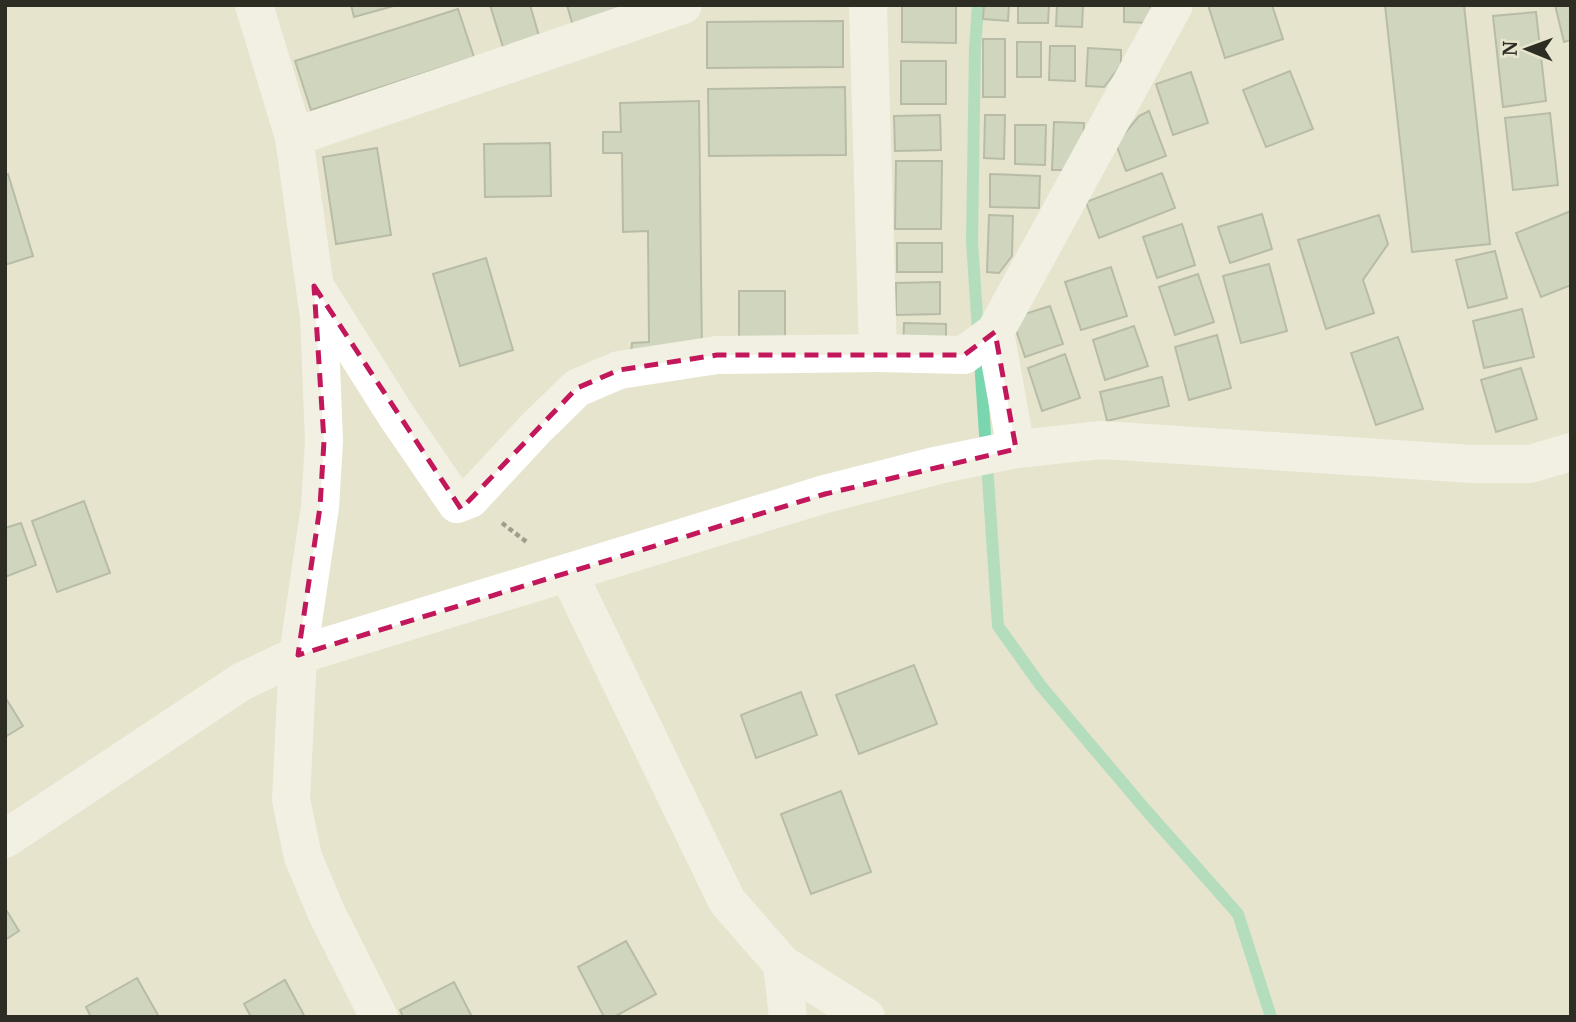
<svg xmlns="http://www.w3.org/2000/svg" width="1576" height="1022" viewBox="0 0 1576 1022" font-family="Merriweather,serif">
  <style>
    .lines { fill: none; stroke-linecap: round; stroke-linejoin: round }
    .stream { stroke: #79d6ae; stroke-width: 12 }
    .building { fill: #b6c3ae; stroke: #818d7a; stroke-width: 2 }
    .path { stroke: #9f9d8b; stroke-width: 4.5; stroke-dasharray: 5 3.5; stroke-linecap: butt }
    .minor { stroke: #fff; stroke-width: 38 }
    .marked { fill: none; stroke: #c2185b; stroke-width: 5; stroke-dasharray: 14 9; stroke-linejoin: round }
  </style>
  <rect width="100%" height="100%" fill="#e6e4cc"/>
  <g class="lines">
    <polyline class="stream" points="978,5 975,48 972,242 998,626 1041,686 1145,809 1238,914 1271,1017"/>
  </g>
  <g class="building">
    <polygon points="351,5 397,5 354,17"/>
    <polygon points="490,5 530,5 539,36 503,47"/>
    <polygon points="567,5 620,5 622,11 573,26"/>
    <polygon points="902,5 956,5 956,43 902,42"/>
    <polygon points="984,5 1009,5 1008,21 983,19"/>
    <polygon points="1018,5 1049,5 1048,23 1018,23"/>
    <polygon points="1057,5 1083,5 1082,27 1056,26"/>
    <polygon points="1124,5 1151,5 1151,23 1124,22"/>
    <polygon points="1208,5 1272,5 1283,39 1225,58"/>
    <polygon points="1385,5 1464,5 1490,244 1412,252"/>
    <polygon points="1555,5 1571,5 1571,40 1564,42"/>
    <polygon points="458,9 474,57 311,110 295,61"/>
    <polygon points="1536,12 1546,101 1503,107 1493,16"/>
    <polygon points="843,21 843,67 707,68 707,22"/>
    <rect x="983" y="39" width="22" height="58"/>
    <rect x="1017" y="42" width="24" height="35"/>
    <polygon points="1050,46 1075,46 1075,81 1049,80"/>
    <polygon points="1088,48 1121,50 1121,65 1104,87 1086,86"/>
    <rect x="901" y="61" width="45" height="43"/>
    <polygon points="1290,71 1313,129 1266,147 1243,90"/>
    <polygon points="1191,72 1208,123 1173,135 1156,84"/>
    <polygon points="845,87 846,155 709,156 708,89"/>
    <polygon points="699,101 702,354 631,355 632,343 649,342 648,231 623,232 622,153 603,153 603,132 621,132 620,103"/>
    <polygon points="1149,111 1166,156 1126,171 1116,144 1139,116"/>
    <polygon points="1550,113 1558,185 1513,190 1505,118"/>
    <polygon points="940,115 941,150 895,151 894,116"/>
    <polygon points="985,115 1005,115 1004,159 984,158"/>
    <polygon points="1054,122 1084,123 1083,147 1070,170 1052,170"/>
    <polygon points="1015,125 1046,125 1045,165 1015,164"/>
    <polygon points="550,143 551,196 485,197 484,144"/>
    <polygon points="377,148 391,235 336,244 323,157"/>
    <polygon points="896,161 942,161 941,229 895,229"/>
    <polygon points="1162,173 1175,208 1099,238 1086,202"/>
    <polygon points="8,174 33,256 5,265 5,175"/>
    <polygon points="990,174 1040,176 1039,208 990,207"/>
    <polygon points="1571,211 1571,285 1541,297 1516,233"/>
    <polygon points="1262,214 1272,249 1230,263 1218,227"/>
    <polygon points="989,215 1013,216 1012,256 999,273 987,272"/>
    <polygon points="1379,215 1388,244 1363,280 1374,313 1326,329 1298,240"/>
    <polygon points="1182,224 1195,265 1157,278 1143,237"/>
    <rect x="897" y="243" width="45" height="29"/>
    <polygon points="1495,251 1507,298 1468,308 1456,260"/>
    <polygon points="486,258 513,350 460,366 433,274"/>
    <polygon points="1269,264 1287,331 1241,343 1223,276"/>
    <polygon points="1111,267 1127,316 1081,330 1065,282"/>
    <polygon points="1198,274 1214,322 1175,335 1159,287"/>
    <polygon points="940,282 940,314 896,315 896,283"/>
    <rect x="739" y="291" width="46" height="62"/>
    <polygon points="1050,306 1063,344 1025,357 1012,318"/>
    <polygon points="1522,309 1534,357 1484,368 1473,321"/>
    <polygon points="904,323 946,324 946,351 903,350"/>
    <polygon points="1134,326 1148,366 1105,380 1093,340"/>
    <polygon points="1217,335 1231,388 1189,400 1175,347"/>
    <polygon points="1398,337 1423,409 1376,425 1351,353"/>
    <polygon points="1065,354 1080,398 1042,411 1028,368"/>
    <polygon points="1521,368 1537,419 1496,432 1481,380"/>
    <polygon points="1162,377 1169,406 1107,421 1100,392"/>
    <polygon points="84,501 110,573 57,592 32,521"/>
    <polygon points="21,523 36,565 5,577 5,528"/>
    <polygon points="914,665 937,724 859,754 836,695"/>
    <polygon points="801,692 817,735 756,758 741,715"/>
    <polygon points="5,697 23,726 5,737"/>
    <polygon points="841,791 871,872 811,894 781,814"/>
    <polygon points="5,908 19,931 5,940"/>
    <polygon points="626,941 656,994 614,1017 604,1017 578,967"/>
    <polygon points="137,978 159,1017 91,1017 86,1007"/>
    <polygon points="285,980 305,1017 251,1017 244,1004"/>
    <polygon points="454,982 472,1017 403,1017 400,1010"/>
  </g>
  <g class="lines">
    <polyline class="path" points="502,523 528,543"/>
    <g class="minor">
      <polyline points="254,5 294,137 319,317 324,441 320,507 298,655 825,494 939,465 1016,449 1102,440 1472,464 1530,464 1571,452"/>
      <polyline points="868,5 878,353 964,355 995,332"/>
      <polyline points="294,137 683,5"/>
      <polyline points="319,293 396,415 457,504 470,499 535,429 577,388 619,370 717,355 878,353"/>
      <polyline points="1016,449 995,332 1174,5"/>
      <polyline points="568,573 727,901 782,964 866,1017"/>
      <polyline points="5,839 241,682 298,655 291,800 303,857 327,914 379,1017"/>
      <polyline points="782,964 788,1017"/>
    </g>
  </g>
  <path d="M0 0H1576V1022H0ZM314,286L461,509L577,388L619,370L717,355H964L995,332L1016,449L825,494L298,655L320,507L324,441Z" fill="#e6e4cc" fill-opacity=".55" fill-rule="evenodd"/>
  <path class="marked" d="M314,286L461,509L577,388L619,370L717,355H964L995,332L1016,449L825,494L298,655L320,507L324,441Z"/>
  <rect width="1576" height="1022" fill="none" stroke="#2e2d24" stroke-width="14"/>
  <g transform="translate(1527 49) rotate(271)" stroke="#e6e4cc" stroke-width="5" paint-order="stroke">
  <path d="M0-5L12 26L0 18L-12 26Z" fill="#2e2d24"/>
  <text y="-10" font-size="19" font-weight="bold" text-anchor="middle" fill="#2e2d24">N</text>
  </g>
</svg>
